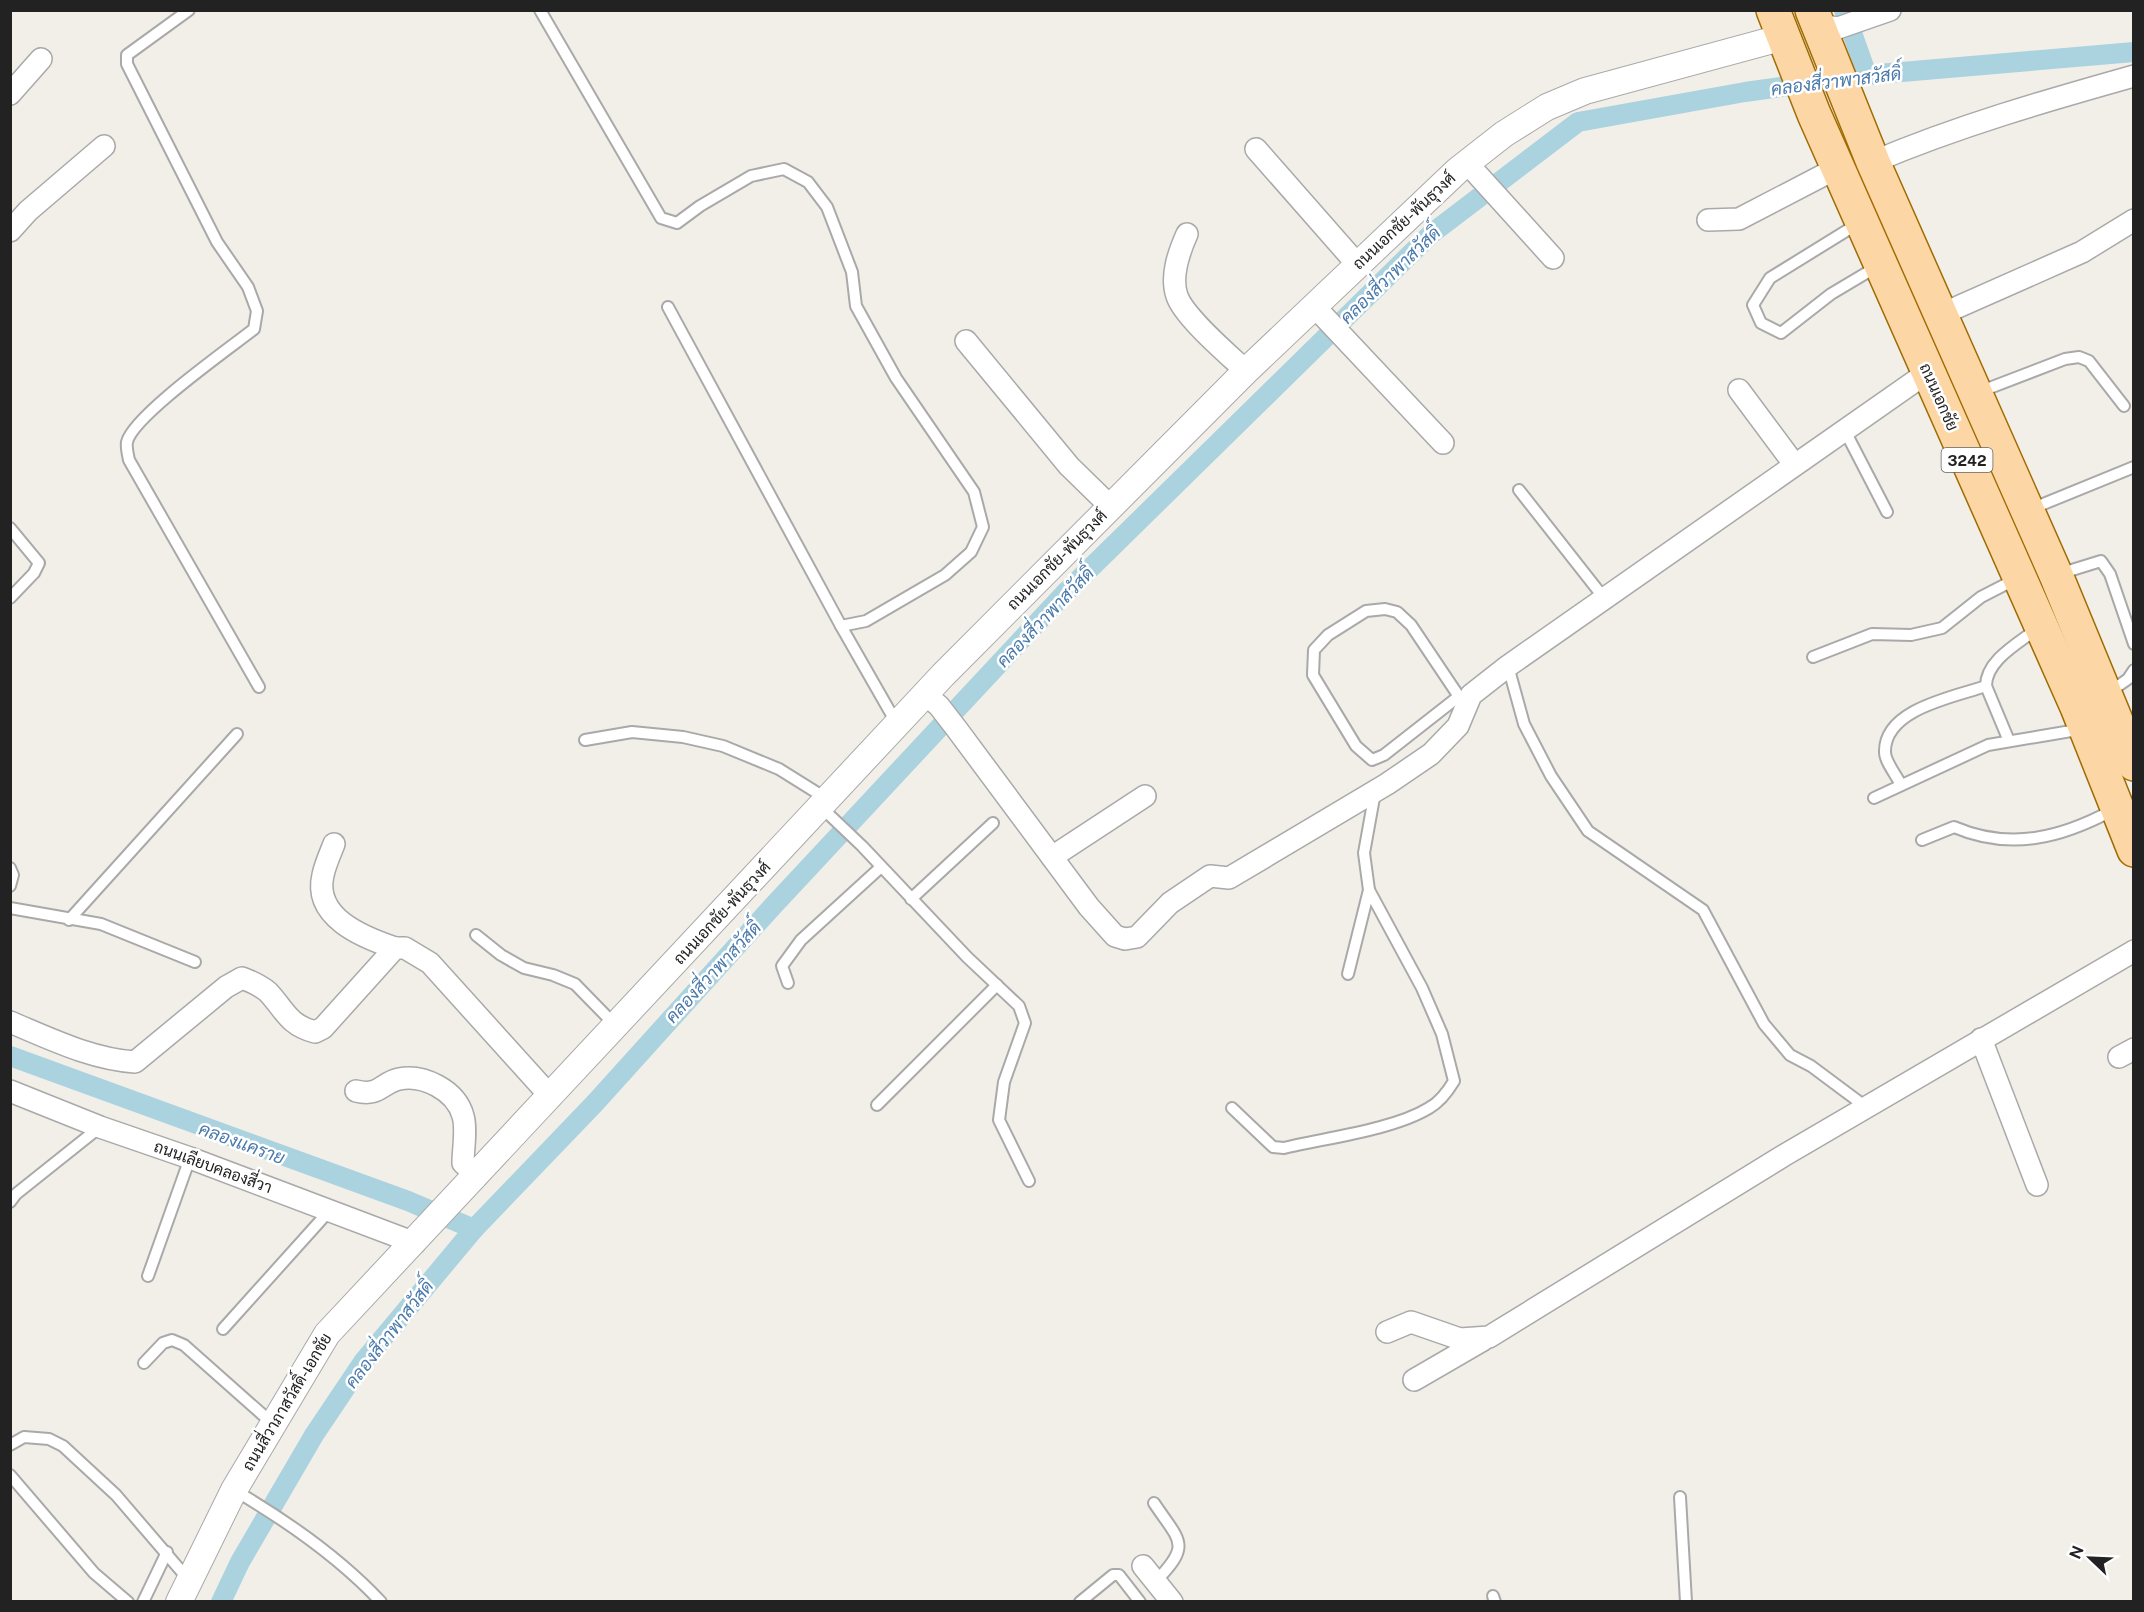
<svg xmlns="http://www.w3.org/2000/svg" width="2144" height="1612" viewBox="0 0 2144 1612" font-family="'Public Sans',Sarabun,sans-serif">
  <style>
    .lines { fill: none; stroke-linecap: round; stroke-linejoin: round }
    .canal { stroke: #aad3df; stroke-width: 20 }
    .service-casing { stroke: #a9a9a9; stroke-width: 14 }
    .minor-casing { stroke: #a9a9a9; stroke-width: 24 }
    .tertiary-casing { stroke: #a9a9a9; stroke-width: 28 }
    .primary-casing { stroke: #a06b00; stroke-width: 36 }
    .service { stroke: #fff; stroke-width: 10 }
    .minor { stroke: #fff; stroke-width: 21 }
    .tertiary { stroke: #fff; stroke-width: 26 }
    .primary { stroke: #fcd6a4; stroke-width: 33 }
    .labels { text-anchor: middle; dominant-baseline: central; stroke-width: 5; stroke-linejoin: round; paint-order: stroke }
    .shield { fill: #fff; stroke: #646464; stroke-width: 1.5 }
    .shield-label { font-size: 15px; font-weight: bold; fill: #222 }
    .street-label { font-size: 16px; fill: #222; stroke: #fff }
    .water-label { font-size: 18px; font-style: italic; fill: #4a7aab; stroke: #fff }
  </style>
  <rect width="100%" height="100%" fill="#f2efe9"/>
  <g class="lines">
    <g class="canal">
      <polyline points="1844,10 1867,75"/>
      <polyline points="10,1056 408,1201 474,1229"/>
      <polyline points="221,1602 240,1562 314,1435 363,1362 474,1229 595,1103 772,907 1064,594 1431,234 1578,122 1745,92 1867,75 2134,52"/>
    </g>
    <g class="service-casing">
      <g id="service">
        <path d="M189,10L127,55V64L217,242L248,287L257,311L254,329C230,348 133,416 127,442C126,447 128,455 129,460L259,687"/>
        <polyline points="540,10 661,218 677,223 700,206 751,176 784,169 808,182 827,207 852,272 856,306 896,378 974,492 983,527 971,552 945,575 866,621 841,626 897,724"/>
        <polyline points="1859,223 1770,278 1753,305 1761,323 1781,333 1831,294 1878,266"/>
        <polyline points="668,307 841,626"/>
        <polyline points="1979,392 2065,359 2079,357 2089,361 2124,406"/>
        <polyline points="1844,429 1887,512"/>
        <polyline points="1519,490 1604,598"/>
        <polyline points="2031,509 2134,467"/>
        <polyline points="10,528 39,563 34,573 10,598"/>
        <polyline points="2059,574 2101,561 2110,574 2134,644"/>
        <polyline points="1813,657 1872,634 1911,635 1942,628 1981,597 2016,579"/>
        <polyline points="1508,666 1524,724 1551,776 1588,831 1703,910 1764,1024 1790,1055 1811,1066 1866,1107"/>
        <path d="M1986,686C1986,660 2019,643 2038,628"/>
        <polyline points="2108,693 2128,679 2134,670"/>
        <polyline points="1458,697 1384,755 1372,760 1356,746 1313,675 1314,650 1328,635 1366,611 1385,609 1397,612 1411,625 1466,707"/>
        <polyline points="585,740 632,732 683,737 723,746 779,769 827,799"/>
        <path d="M1901,785C1897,776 1885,762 1885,752C1884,709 1954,697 1986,686L2009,741"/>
        <polyline points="1874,798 1988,745 2083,729"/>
        <polyline points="821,807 862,846 967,957 1019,1006 1025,1023 1004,1082 999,1120 1029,1181"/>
        <path d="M1922,840L1954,827C2010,851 2061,838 2113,810"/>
        <polyline points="10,868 13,875 10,886"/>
        <polyline points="911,899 993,823"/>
        <polyline points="10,908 101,924 195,962"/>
        <polyline points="69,920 237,734"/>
        <polyline points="476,935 501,955 524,968 553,975 575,984 616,1026"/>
        <polyline points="1348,974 1369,890 1364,853 1375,792"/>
        <polyline points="788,983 782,966 801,940 881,867"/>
        <polyline points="877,1105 997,985"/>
        <path d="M1232,1108L1273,1147L1284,1148C1325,1138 1393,1130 1429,1108C1440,1102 1448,1091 1454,1081L1442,1034L1422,988L1369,890"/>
        <polyline points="10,1202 16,1194 100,1127"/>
        <polyline points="148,1276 190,1158"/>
        <polyline points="223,1329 330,1210"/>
        <polyline points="144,1363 163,1343 172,1340 184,1345 272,1423"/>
        <polyline points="10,1445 24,1437 49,1439 63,1446 116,1495 188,1579"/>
        <polyline points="10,1475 94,1573 128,1602"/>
        <path d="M234,1490C287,1521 339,1557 381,1602"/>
        <polyline points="1680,1497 1686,1602"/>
        <path d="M1154,1503C1180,1542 1192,1544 1156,1581"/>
        <polyline points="1493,1596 1495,1602"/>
        <polyline points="143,1602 167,1552"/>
        <polyline points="1080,1602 1113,1575 1119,1575 1140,1602"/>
      </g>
    </g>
    <g class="minor-casing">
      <g id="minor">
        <polyline points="1818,25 1838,28 1890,10"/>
        <polyline points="10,94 41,59"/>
        <polyline points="1256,149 1357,264"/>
        <path d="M1873,162C1958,126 2045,101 2134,76"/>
        <polyline points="1467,163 1553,258"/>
        <polyline points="1708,220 1739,219 1839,167"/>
        <polyline points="10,231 28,211 104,146"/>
        <path d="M1187,234C1179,252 1170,276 1177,296C1184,317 1229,355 1246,371"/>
        <polyline points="1314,306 1443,443"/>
        <polyline points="1942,314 2082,252 2134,220"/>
        <polyline points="966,341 1069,466 1110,506"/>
        <polyline points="1739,390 1794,464"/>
        <polyline points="925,694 939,706 956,728 1089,907 1115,936 1125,939 1137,937 1170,903 1210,876 1229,878 1387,784 1431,754 1458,726 1471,695 1508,666 1928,372"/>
        <path d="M334,844C330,854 325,865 323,875C313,917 362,937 395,948"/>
        <polyline points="1052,857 1145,796"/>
        <path d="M10,1022C51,1039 91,1059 135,1062L226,987L242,978C250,981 261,986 268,992C285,1010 288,1025 315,1032L323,1028L395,948H405L430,963L551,1097"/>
        <polyline points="1981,1039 2037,1185"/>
        <polyline points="2119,1057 2134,1049"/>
        <polyline points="10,1091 100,1127 190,1158 415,1243"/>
        <path d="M356,1091C379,1097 381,1083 399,1079C423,1074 456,1090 463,1116C467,1129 463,1149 463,1163L477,1176"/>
        <polyline points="1387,1332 1411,1322 1460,1339 1489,1337 1783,1156 2134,951"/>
        <polyline points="1414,1380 1483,1340"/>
        <polyline points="1143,1566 1172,1602"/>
      </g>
    </g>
    <g class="tertiary-casing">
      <polyline id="tertiary" points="179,1602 234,1490 327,1334 943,675 1246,371 1458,170 1504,134 1547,107 1585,91 1784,37"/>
    </g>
    <g class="primary-casing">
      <g id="primary">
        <polyline points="1773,10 1814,114 2077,707 2134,850"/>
        <polyline points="1812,10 1873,162 2056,575 2134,764"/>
      </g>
    </g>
    <use href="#service" class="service"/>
    <use href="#minor" class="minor"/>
    <use href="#tertiary" class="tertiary"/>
    <use href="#primary" class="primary"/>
  </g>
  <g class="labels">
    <rect class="shield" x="1941.5" y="448" width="51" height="24" rx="4.5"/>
    <g class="shield-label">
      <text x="1967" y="460">3242</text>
    </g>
    <g class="street-label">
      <text transform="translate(1404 221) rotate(-43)">ถนนเอกชัย-พันธุวงศ์</text>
      <text transform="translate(1939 397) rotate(66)">ถนนเอกชัย</text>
      <text transform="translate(1057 560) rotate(-45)">ถนนเอกชัย-พันธุวงศ์</text>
      <text transform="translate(722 913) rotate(-47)">ถนนเอกชัย-พันธุวงศ์</text>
      <text transform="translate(213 1167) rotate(20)">ถนนเลียบคลองสี่วา</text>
      <text transform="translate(287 1402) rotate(-59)">ถนนสี่วาภาสวัสดิ์-เอกชัย</text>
    </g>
    <g class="water-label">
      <text transform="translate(1836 81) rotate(-7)">คลองสี่วาพาสวัสดิ์</text>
      <text transform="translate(1390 275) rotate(-44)">คลองสี่วาพาสวัสดิ์</text>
      <text transform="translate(1045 617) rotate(-46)">คลองสี่วาพาสวัสดิ์</text>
      <text transform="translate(713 972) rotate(-47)">คลองสี่วาพาสวัสดิ์</text>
      <text transform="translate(242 1143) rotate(20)">คลองเเคราย</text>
      <text transform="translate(389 1334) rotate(-52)">คลองสี่วาพาสวัสดิ์</text>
    </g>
  </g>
  <rect width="2144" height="1612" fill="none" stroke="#222222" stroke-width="24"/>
  <g transform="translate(2090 1558) rotate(293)" stroke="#ffffff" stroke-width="4.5" paint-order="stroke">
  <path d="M0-4.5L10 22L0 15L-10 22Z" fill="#222222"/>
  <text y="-9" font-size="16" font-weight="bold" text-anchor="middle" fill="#222222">N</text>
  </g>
</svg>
